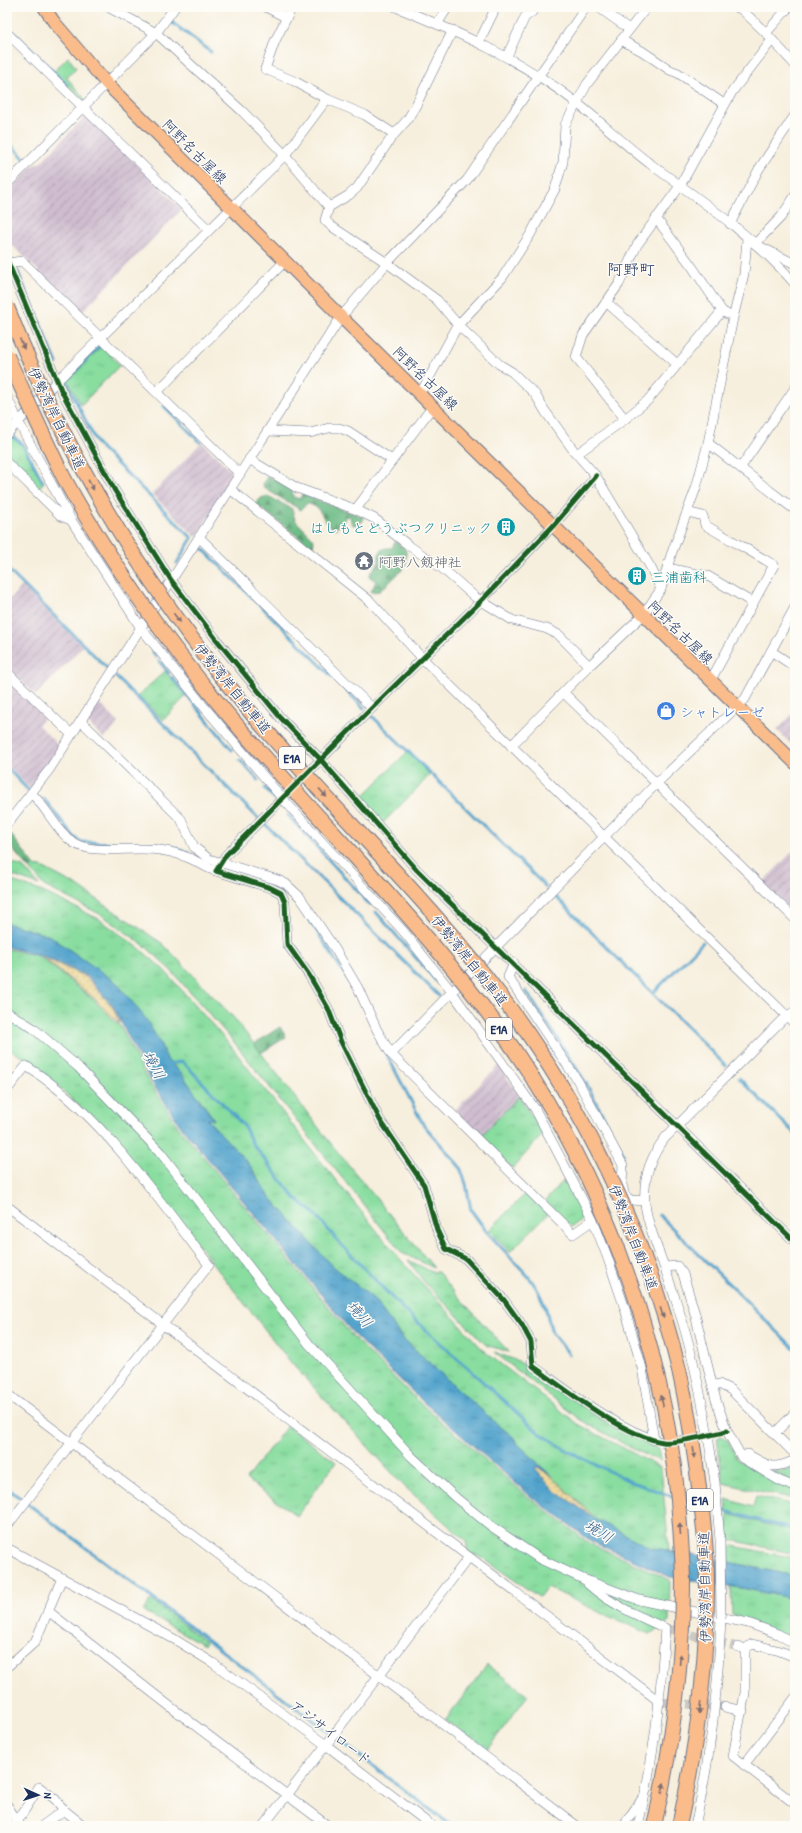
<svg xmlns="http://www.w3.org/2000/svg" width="802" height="1833" viewBox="0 0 802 1833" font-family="'Patrick Hand','Klee One',sans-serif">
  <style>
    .industrial { fill: url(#industrial-furrows) }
    .grass { fill: url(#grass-tufts); stroke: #52867e }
    .forest { fill: url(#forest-firs); stroke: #447672 }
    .sand { fill: url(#sand-dots); stroke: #84847e }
    .park { fill: url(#park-dots); stroke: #52867e }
    .water { fill: url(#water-ripples); stroke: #366995 }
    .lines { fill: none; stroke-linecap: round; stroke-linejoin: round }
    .stream { stroke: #51a3cc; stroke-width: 3 }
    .minor-tunnel { stroke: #cbc9c4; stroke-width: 9; stroke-dasharray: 9 4.5; stroke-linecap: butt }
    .minor-casing { stroke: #68728a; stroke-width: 10 }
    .major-casing { stroke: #68728a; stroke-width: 14 }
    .minor { stroke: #fff; stroke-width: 9 }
    .major { stroke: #fabc8b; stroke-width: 12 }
    .minor-bridge-casing { stroke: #68728a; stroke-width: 10; stroke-linecap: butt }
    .highway-bridge-casing { stroke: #68728a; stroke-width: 16; stroke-linecap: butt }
    .minor-bridge { stroke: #fff; stroke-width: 9 }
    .highway-bridge { stroke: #fabc8b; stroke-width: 14 }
    .cycleway-casing { stroke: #fdfcf7; stroke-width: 8 }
    .cycleway { stroke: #1b5e20; stroke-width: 5 }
    .oneway { fill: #7f6e72 }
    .labels { text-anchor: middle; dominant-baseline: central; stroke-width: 3; stroke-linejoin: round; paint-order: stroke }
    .shield { fill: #fdfcf7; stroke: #5f6c8c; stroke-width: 1 }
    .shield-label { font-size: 13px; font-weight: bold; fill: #1b2f5e }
    .street-label { font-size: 14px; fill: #1b2f5e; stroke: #fdfcf7 }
    .culture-label { font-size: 14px; fill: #0d838f; stroke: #fdfcf7; text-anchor: end }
    .worship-label { font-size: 14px; fill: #5b616d; stroke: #fdfcf7; text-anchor: start }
    .shop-label { font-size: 14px; fill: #366cbe; stroke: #fdfcf7; text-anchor: start }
    .water-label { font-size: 15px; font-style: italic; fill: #315d8a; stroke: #fdfcf7 }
    .quarter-label { font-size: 16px; fill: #1b2f5e; stroke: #fdfcf7 }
  </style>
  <defs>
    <pattern id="industrial-furrows" width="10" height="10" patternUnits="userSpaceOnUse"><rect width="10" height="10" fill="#cfbdcf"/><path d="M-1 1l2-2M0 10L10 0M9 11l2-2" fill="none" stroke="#a79aab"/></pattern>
    <pattern id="grass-tufts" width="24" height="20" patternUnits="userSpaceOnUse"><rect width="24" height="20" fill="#88dd9f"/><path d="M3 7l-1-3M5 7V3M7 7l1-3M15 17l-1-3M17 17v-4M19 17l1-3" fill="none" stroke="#75be8b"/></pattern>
    <pattern id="forest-firs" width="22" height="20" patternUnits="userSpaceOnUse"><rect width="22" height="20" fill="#6ebc86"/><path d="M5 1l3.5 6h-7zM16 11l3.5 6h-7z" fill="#5a9971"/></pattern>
    <pattern id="sand-dots" width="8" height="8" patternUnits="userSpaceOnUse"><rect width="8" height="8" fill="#eeda9e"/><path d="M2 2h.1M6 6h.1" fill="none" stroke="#ccbb8a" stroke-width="1.8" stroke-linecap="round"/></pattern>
    <pattern id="park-dots" width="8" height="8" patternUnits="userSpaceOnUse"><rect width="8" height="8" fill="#88dd9f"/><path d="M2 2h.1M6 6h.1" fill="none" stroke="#75be8b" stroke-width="1.8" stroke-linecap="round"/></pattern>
    <pattern id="water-ripples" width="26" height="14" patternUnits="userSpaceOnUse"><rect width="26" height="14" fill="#51a3cc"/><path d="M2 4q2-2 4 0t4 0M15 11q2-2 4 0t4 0" fill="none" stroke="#4285a9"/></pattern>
  </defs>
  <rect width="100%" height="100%" fill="#fdfcf7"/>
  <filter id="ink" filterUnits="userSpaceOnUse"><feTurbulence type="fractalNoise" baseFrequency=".025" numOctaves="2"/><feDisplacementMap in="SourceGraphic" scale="8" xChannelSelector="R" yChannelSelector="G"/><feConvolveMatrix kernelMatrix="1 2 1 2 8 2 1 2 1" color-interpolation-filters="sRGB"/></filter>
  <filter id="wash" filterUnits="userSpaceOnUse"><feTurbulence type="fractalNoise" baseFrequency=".012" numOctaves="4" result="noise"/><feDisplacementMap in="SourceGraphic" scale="16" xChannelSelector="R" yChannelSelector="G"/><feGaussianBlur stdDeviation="0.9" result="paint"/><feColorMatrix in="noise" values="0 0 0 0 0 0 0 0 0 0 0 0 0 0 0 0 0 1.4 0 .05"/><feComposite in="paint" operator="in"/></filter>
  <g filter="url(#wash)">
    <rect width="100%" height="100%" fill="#f7efdd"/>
    <g class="industrial">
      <polygon points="86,115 182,209 81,313 8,241 7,193 33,166 41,162"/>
      <polygon points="202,442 233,473 233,478 196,537 152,494"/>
      <polygon points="22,586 83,646 36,695 7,667 7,602"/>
      <polygon points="7,679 45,717 38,725 60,747 31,790 7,765"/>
      <polygon points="97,701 119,723 104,739 87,722 87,717"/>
      <polygon points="795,711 795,748 777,730"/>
      <polygon points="795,849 795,898 787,906 763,882"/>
      <polygon points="499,1065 519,1096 480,1137 454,1111"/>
    </g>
    <g class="grass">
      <polygon points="68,57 76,68 67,78 85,99 83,100 54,71"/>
      <polygon points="102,346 120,365 81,405 68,381"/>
      <polygon points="10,436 22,445 43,483 38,489 7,459 7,439"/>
      <polygon points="165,671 186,696 163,720 138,696"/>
      <polygon points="407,752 430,775 383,823 361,798"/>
      <polygon points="7,862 23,867 39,885 7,874"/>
      <polygon points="28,866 42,867 76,885 163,944 234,1018 332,1145 434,1268 402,1253 233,1041 167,966 145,946 102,915 44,886"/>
      <polygon points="7,879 43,892 99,919 139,948 164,970 230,1045 334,1178 400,1259 484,1351 578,1424 661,1468 669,1550 651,1548 597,1520 517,1443 516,1439 497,1424 438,1371 401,1336 374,1299 329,1263 270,1197 249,1164 206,1118 214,1119 181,1073 168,1061 160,1043 50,936 7,923"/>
      <polygon points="7,949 39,956 94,1000 121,1027 146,1077 177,1125 355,1339 419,1402 527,1496 589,1543 670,1580 669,1622 650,1634 599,1612 547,1587 539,1597 478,1555 468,1553 466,1541 403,1485 293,1365 180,1222 93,1120 35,1064 7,1048"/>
      <polygon points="519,1096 543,1134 512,1169 480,1137"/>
      <polygon points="565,1179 582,1213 581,1220 573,1226 570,1226 545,1201"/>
      <polygon points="526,1193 548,1214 510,1252 489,1230"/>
      <polygon points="408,1260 432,1272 438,1272 455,1293 509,1352 486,1345 425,1283"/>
      <polygon points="494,1352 518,1361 615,1428 658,1448 660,1461 635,1450 579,1419"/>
      <polygon points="287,1426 336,1462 297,1516 246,1479"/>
      <polygon points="721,1436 728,1440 738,1460 795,1490 795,1499 723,1483 717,1437"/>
      <polygon points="795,1468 795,1483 766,1469 779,1472"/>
      <polygon points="756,1496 795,1505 795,1529 727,1511 726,1499 753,1507"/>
      <polygon points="728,1514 795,1532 795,1554 727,1539"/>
      <polygon points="728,1545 795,1558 795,1576 729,1562"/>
      <polygon points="731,1586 795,1599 795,1640 732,1615"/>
      <polygon points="487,1665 528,1695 487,1750 445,1720"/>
    </g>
    <g class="forest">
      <path d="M267,477H270L292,490L293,497L300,499L302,494L363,517V521L360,524L353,525L351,522L350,516H348L336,529C324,526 324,514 316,507C313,505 310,505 307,503L301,510L264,488L263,483Z"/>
      <polygon points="267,496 270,497 292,509 295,520 313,538 314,542 313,546 310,546 256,504 261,498"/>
      <path d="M395,542H397L406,550V564L402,570L380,591L371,592L376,581L370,577V574L379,562V554C383,548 385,548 392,548Z"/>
      <path d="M7,832H9L35,866H27C19,857 7,846 7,832Z"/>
      <polygon points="280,1027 286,1037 261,1053 254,1044"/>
    </g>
    <g class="sand">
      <polygon points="42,957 86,977 112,1006 120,1024 95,999"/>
      <polygon points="538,1467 551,1476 597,1520 554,1490 535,1468"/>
    </g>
    <polygon class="park" points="151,1600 206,1642 204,1645 143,1611"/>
    <polygon class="water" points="7,923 50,936 117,983 146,1019 160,1043 168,1061 181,1073 214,1120 207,1119 249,1164 270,1197 329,1263 374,1299 401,1337 438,1371 497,1424 516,1439 517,1443 551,1476 538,1467 535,1468 554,1490 597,1520 651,1548 669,1550 795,1576 795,1599 748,1589 670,1577 591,1541 529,1495 422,1401 357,1338 179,1124 148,1076 113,1006 87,976 43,956 7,947"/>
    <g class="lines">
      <g class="stream">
        <polyline points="170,21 211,52"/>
        <polyline points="7,26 67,85"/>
        <polyline points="9,143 26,160"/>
        <polyline points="18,272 57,363"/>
        <polyline points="103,346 101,344 66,381 97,444 192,538 177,563"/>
        <polyline points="164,406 200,442"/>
        <polyline points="7,418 10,423"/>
        <polyline points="11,436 23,444 43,482"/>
        <polyline points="200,546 364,708"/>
        <polyline points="7,569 108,669"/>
        <polyline points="152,651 156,657"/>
        <polyline points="159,661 169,673"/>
        <polyline points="115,676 258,818"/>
        <polyline points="172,677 232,750"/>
        <polyline points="372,716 546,887"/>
        <polyline points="240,760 258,780"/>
        <polyline points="7,768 28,790"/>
        <polyline points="265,788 274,799"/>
        <polyline points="44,799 75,838 82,842 113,843"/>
        <polyline points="288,815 370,905"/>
        <polyline points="264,823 439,996"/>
        <polyline points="119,843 160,845"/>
        <polyline points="167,845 188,853"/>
        <polyline points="270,882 287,891 301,907 351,984"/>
        <polyline points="555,896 726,1066"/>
        <polyline points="376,912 436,981"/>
        <polyline points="526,991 586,1083 623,1154"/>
        <polyline points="653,993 703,942"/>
        <polyline points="387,1055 423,1124 460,1167 466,1184 471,1210 487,1232 529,1277 537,1289 545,1306 552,1333 569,1354"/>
        <polyline points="167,1065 182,1061 244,1126 252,1143 296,1199 313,1212 337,1240 405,1311 538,1432 570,1452 629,1481 674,1497"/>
        <polyline points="739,1078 795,1134"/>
        <polyline points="659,1215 795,1349"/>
        <polyline points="7,1488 330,1733"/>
        <polyline points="683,1500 697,1503"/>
        <polyline points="706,1506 795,1530"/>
        <polyline points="336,1738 452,1826"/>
      </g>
    </g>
  </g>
  <g filter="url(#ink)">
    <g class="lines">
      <g class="minor-tunnel">
        <polyline points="666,1442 720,1433"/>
        <polyline points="665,1628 738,1647"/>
        <polyline points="660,1702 725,1707"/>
      </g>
      <g class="minor-casing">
        <g id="minor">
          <polyline points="108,7 156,33 242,111 285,155 329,207"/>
          <polyline points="266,7 287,18"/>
          <path d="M396,7C460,33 522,60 577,103C601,122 624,144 649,163C700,200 754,236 795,284"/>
          <polyline points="598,7 629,29"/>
          <polyline points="736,7 741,9 766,33 795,65"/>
          <polyline points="437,24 448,7"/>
          <polyline points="453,30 415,107 407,120 392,137 357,188 349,195 329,207 325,220 331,226 387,263 437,300 458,325 499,364 512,372 535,394 545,411 574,451 596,476 651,568 661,589"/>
          <polyline points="7,33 209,230"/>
          <polyline points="766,33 789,7"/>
          <polyline points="621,40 642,51 670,70 678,73 724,104"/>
          <polyline points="479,42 496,7"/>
          <polyline points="507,56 525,17 532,12 535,7"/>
          <polyline points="327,99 365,115 394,134"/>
          <polyline points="7,184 156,33 175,7"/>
          <polyline points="795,196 781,217 755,244 795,264"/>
          <polyline points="656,218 693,268 722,311 727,314"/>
          <polyline points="730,224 759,169 795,115"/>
          <polyline points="7,260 61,390 115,491 171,580 216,639 279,716 321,760 417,870 795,1242"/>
          <polyline points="8,263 22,261 240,474"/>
          <polyline points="606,302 677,364"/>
          <polyline points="157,392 285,261"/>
          <polyline points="419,392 424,387 458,325 502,278 530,235 555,189 563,162 565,125 587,84 647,7"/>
          <polyline points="7,397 19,423 71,520 141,628 205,708 283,799 404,932 452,992 535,1109 593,1220 607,1256 625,1309 642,1368 654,1440"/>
          <polyline points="625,419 576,357 583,335 619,284 637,245 680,186 732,92 772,40"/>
          <polyline points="268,431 310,433 329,428 339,428 348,431 392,460"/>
          <polyline points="7,434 57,381 285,155 327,99 294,81 265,69 275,41 292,7"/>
          <polyline points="708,443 795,510"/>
          <polyline points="577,454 625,419 648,400 722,311"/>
          <polyline points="249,459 297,488 357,510 375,519 408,545 443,569 475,597 512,620 547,629 559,635 589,666"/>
          <polyline points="7,463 61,516 71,520"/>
          <polyline points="741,467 795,388"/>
          <path d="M596,476L553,526L481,601L372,708L226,855L216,871L271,888L281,893L285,902L287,944L309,975L328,1008L341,1042L380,1120L424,1185L437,1230L446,1249L466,1259L504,1300L522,1325L531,1342L533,1366C575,1396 615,1428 664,1443"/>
          <polyline points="230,489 370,601 422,658 795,1024"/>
          <polyline points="356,509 433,406"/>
          <polyline points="687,512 703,516 705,525 774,565 713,676 709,680"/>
          <polyline points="199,537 372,708"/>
          <polyline points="667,568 708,576 753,603"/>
          <polyline points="771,651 795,667"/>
          <polyline points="7,672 71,734"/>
          <polyline points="564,693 795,919"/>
          <polyline points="81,721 181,819 194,847 209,859 278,880 286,884 300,897 335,949 358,988 377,1030 391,1054 573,1234 593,1220"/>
          <polyline points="511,746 589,666 643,615 661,589 671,555 696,488 708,443 733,318 744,274 747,239"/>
          <path d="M32,794C47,808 57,832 74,843C93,855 136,846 159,850C169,851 179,854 189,858C199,862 206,868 216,871"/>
          <polyline points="7,824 49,770 341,317 387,263 467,180 586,7"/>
          <polyline points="514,963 508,977 578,1081 623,1165 622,1185 625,1196 631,1200 645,1201"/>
          <polyline points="7,1012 33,1028 78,1067 160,1152 309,1344 411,1456 456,1498 491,1526 540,1559 583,1579 639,1600 748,1623 778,1634 795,1644"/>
          <polyline points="391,1054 656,784 745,699 795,607"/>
          <path d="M7,1090L26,1066C100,1112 156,1197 209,1265L7,1526"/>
          <polyline points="7,1206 660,1702"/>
          <polyline points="665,1267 677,1266 683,1274 695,1314 716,1400 727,1431 742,1458 780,1481 795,1487"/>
          <polyline points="713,1387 719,1384 731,1390 795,1454"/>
          <polyline points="7,1394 577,1826"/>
          <polyline points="775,1433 795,1413"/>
          <path d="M747,1454C769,1466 771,1471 795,1460"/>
          <path d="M715,1483C707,1423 696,1362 677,1304C671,1285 664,1266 657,1247C652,1232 646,1218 645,1203C643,1179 651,1156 665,1138L782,1020L795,1011"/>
          <polyline points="7,1548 174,1639 213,1663 326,1745 432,1826"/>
          <path d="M588,1584C610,1604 638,1616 665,1628C661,1695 654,1760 638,1826"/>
          <polyline points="48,1611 172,1708 328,1826"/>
          <polyline points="738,1647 745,1649 752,1644 780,1651 795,1657"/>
          <polyline points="745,1649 745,1693 733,1756 795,1804"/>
          <polyline points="7,1667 35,1642 62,1578"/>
          <polyline points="725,1707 743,1711"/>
          <polyline points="744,1765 795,1698"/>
          <polyline points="7,1805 20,1826"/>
          <polyline points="17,1822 39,1787 55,1799 64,1810"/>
          <polyline points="42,1826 64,1810 84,1826"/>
          <polyline points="263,1826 326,1745 469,1557"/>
          <polyline points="623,1826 642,1799"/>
          <path d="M695,1826C711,1756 718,1690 721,1618"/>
        </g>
      </g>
      <g class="major-casing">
        <polyline id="major" points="44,7 54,22 107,84 341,317 795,763"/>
      </g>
      <use href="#minor" class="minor"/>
      <use href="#major" class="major"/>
      <g class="minor-bridge-casing">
        <polyline id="minor-bridge" points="715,1483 720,1540 721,1618"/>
      </g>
      <g class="highway-bridge-casing">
        <g id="highway-bridge">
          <path d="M7,307C65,454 146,588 247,708C329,806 423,893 500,995C584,1106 646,1235 679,1370C687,1404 692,1438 697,1472C702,1510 707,1547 707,1585C707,1667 697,1746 679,1826"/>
          <path d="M7,356C26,397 44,438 64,478C89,525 119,570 149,613C243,747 365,858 466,985C585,1132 659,1312 678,1500C680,1528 683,1556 683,1584C683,1666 672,1746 654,1826"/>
        </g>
      </g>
      <use href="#minor-bridge" class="minor-bridge"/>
      <use href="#highway-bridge" class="highway-bridge"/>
      <g class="cycleway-casing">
        <g id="cycleway">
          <polyline points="7,260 61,390 115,491 171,580 216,639 279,716 321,760 417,870 795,1242"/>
          <path d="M596,476L553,526L481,601L372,708L226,855L216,871L271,888L281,893L285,902L287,944L309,975L328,1008L341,1042L380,1120L424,1185L437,1230L446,1249L466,1259L504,1300L522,1325L531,1342L533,1366C566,1390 624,1436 663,1442C672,1444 716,1434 727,1431"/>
        </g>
      </g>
      <use href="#cycleway" class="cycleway"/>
    </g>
    <defs><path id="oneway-solid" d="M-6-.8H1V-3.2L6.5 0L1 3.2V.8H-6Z"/></defs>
    <g class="oneway">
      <use href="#oneway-solid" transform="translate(22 344) rotate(67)"/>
      <use href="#oneway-solid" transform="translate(91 485) rotate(61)"/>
      <use href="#oneway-solid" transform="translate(177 618) rotate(53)"/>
      <use href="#oneway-solid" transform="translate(323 793) rotate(48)"/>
      <use href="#oneway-solid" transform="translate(662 1313) rotate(73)"/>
      <use href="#oneway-solid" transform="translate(662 1401) rotate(-102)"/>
      <use href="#oneway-solid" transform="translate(694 1453) rotate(82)"/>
      <use href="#oneway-solid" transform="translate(680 1529) rotate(-95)"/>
      <use href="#oneway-solid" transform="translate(680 1659) rotate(-86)"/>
      <use href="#oneway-solid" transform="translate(700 1708) rotate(96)"/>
      <use href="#oneway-solid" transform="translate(663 1788) rotate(-78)"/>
    </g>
  </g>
  <defs>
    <g id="building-disc" transform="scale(1)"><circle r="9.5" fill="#0f9aa8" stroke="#fdfcf7"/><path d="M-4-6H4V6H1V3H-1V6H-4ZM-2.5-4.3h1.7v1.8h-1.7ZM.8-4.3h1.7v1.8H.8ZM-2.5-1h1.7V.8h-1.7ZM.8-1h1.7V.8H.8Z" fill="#fff"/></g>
    <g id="temple-disc" transform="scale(1)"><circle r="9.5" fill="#6b7280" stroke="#fdfcf7"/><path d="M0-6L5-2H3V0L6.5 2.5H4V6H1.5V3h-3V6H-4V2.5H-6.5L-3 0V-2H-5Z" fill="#fff"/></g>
    <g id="shop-disc" transform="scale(1)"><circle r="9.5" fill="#3f7fe0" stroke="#fdfcf7"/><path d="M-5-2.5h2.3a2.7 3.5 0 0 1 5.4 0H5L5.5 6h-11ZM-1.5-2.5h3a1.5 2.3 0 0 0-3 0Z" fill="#fff"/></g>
  </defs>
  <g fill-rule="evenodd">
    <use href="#building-disc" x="506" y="527"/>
    <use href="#temple-disc" x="364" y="561"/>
    <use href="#building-disc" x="637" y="576"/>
    <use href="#shop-disc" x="666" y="711"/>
  </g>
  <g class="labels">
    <g class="shield">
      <rect x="279" y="747" width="26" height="22" rx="3"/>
      <rect x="486" y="1018" width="26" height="22" rx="3"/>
      <rect x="687" y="1489" width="26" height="22" rx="3"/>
    </g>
    <g class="shield-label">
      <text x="292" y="758">E1A</text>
      <text x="499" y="1029">E1A</text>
      <text x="700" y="1500">E1A</text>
    </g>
    <g class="street-label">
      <text transform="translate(195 151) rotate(45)">阿野名古屋線</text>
      <text transform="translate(426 378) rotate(44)">阿野名古屋線</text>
      <text transform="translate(57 418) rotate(64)">伊勢湾岸自動車道</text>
      <text transform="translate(681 632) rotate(44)">阿野名古屋線</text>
      <text transform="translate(233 688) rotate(51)">伊勢湾岸自動車道</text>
      <text transform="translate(470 960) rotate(51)">伊勢湾岸自動車道</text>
      <text transform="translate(634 1237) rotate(69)">伊勢湾岸自動車道</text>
      <text transform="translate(704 1587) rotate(-91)">伊勢湾岸自動車道</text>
      <text transform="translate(331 1732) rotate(37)">アジサイロード</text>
    </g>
    <g class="culture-label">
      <text x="492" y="527">はしもとどうぶつクリニック</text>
      <text x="651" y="576" text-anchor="start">三浦歯科</text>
    </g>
    <g class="worship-label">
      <text x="378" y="561">阿野八剱神社</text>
    </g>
    <g class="shop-label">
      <text x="680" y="711">シャトレーゼ</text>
    </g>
    <g class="water-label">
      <text transform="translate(154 1065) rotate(62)">境川</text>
      <text transform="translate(360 1314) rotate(49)">境川</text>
      <text transform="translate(599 1531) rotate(31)">境川</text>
    </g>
    <g class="quarter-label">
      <text x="631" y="269">阿野町</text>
    </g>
  </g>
  <rect width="802" height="1833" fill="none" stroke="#fdfcf7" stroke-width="24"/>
  <g transform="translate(38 1795) rotate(93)" stroke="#fdfcf7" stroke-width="3" paint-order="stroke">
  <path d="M0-3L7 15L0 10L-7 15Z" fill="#1b2f5e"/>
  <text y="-6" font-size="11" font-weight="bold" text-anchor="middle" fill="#1b2f5e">N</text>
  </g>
</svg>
